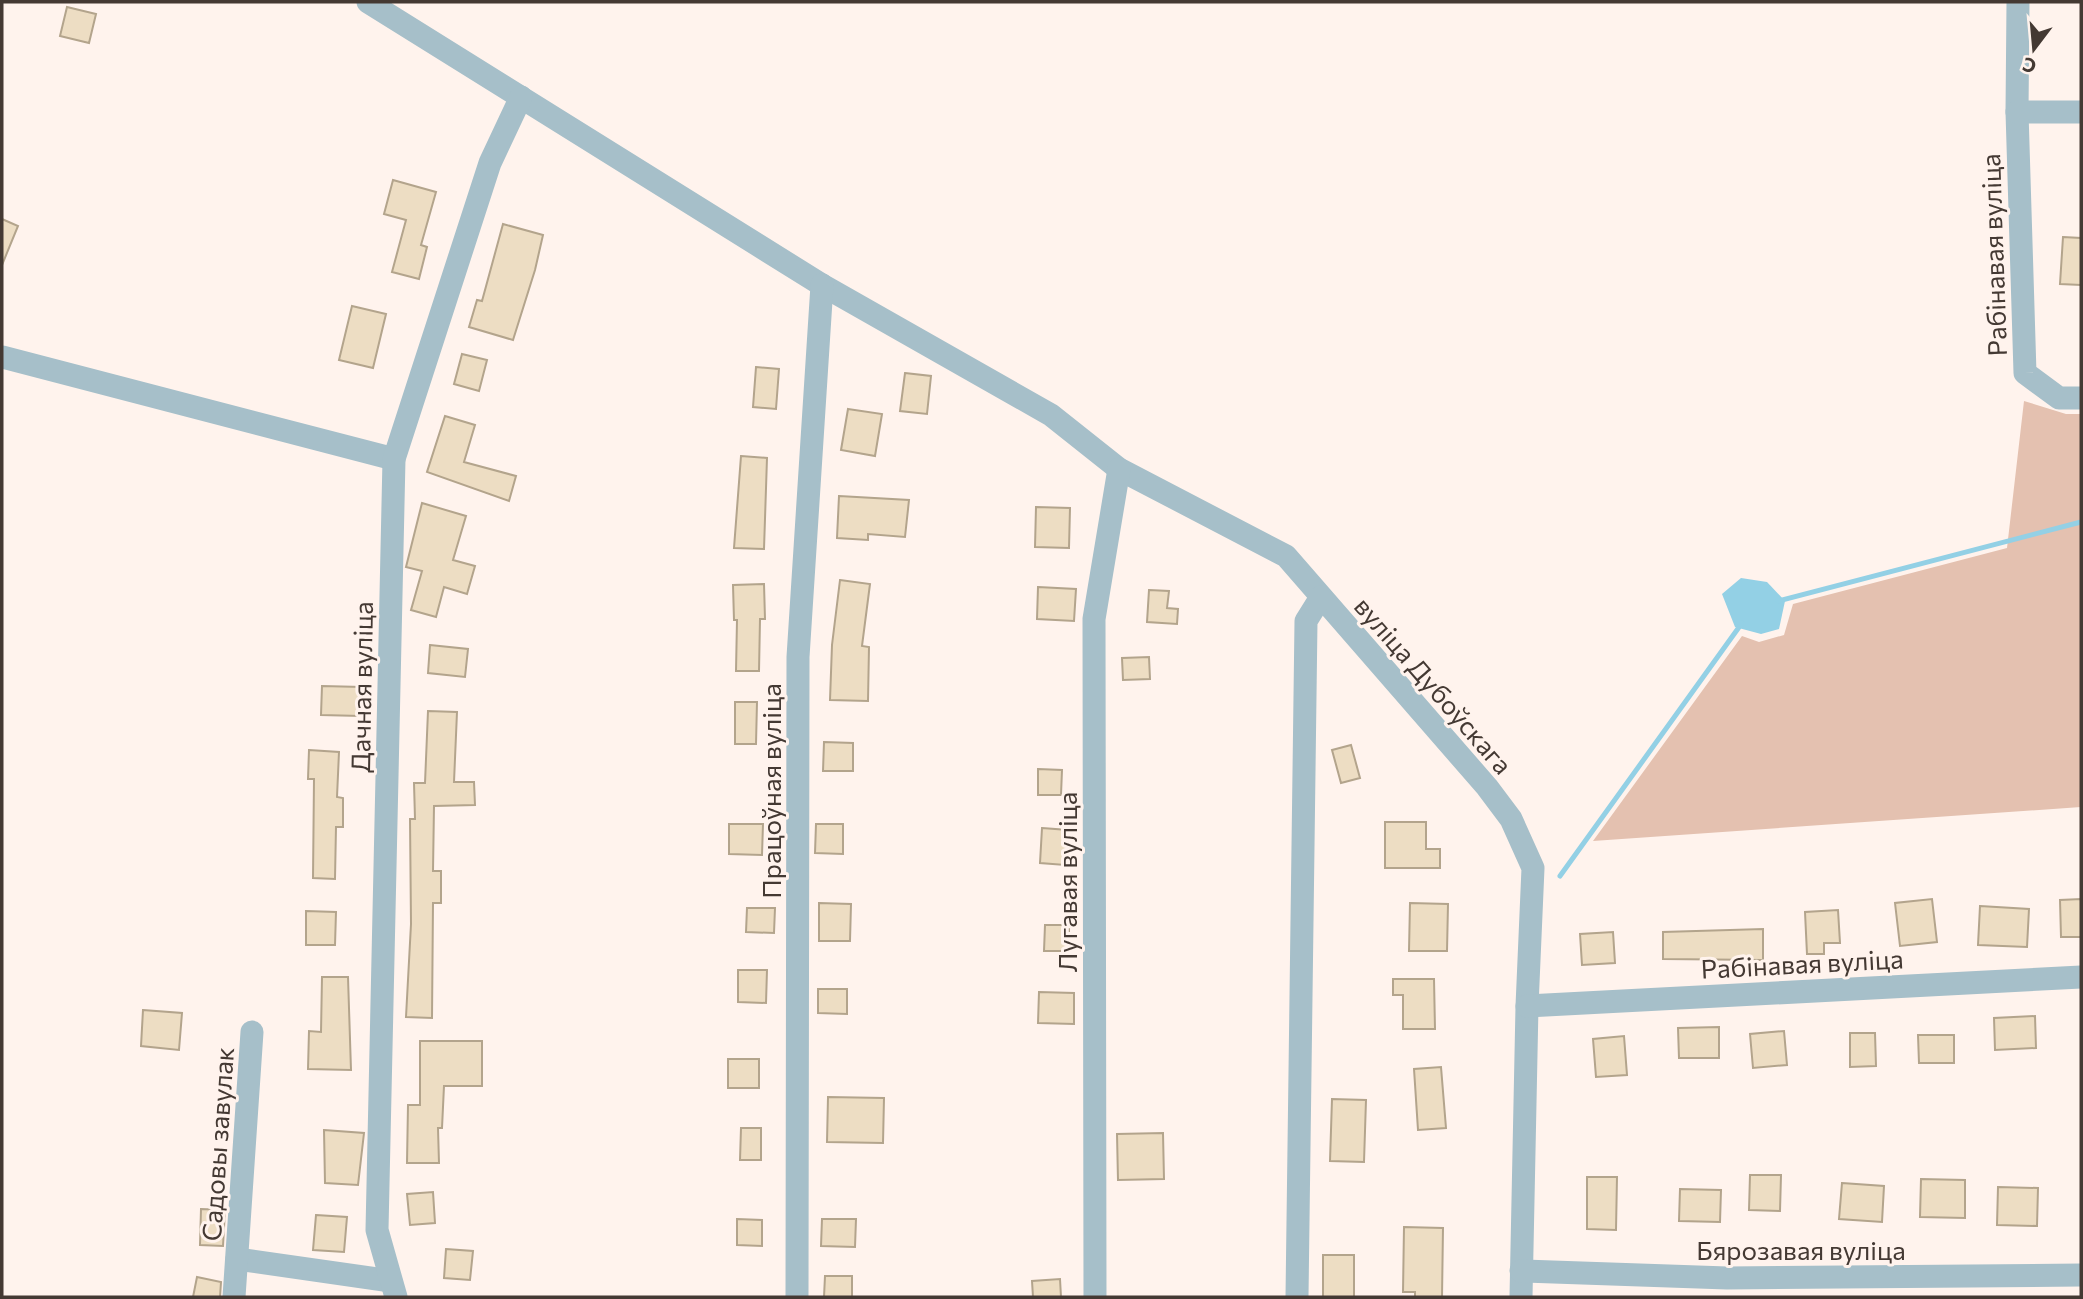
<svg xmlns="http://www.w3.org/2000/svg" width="2083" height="1299" viewBox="0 0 2083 1299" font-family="Commissioner,sans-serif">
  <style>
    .green { fill: #e4c1b0 }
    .water { fill: #93d0e5 }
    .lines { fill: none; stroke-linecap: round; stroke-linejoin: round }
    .stream { stroke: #93d0e5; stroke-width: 5 }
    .building { fill: #edddc3; stroke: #b3a48c; stroke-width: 2 }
    .minor { stroke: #a6bfc9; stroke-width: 23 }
    .labels { text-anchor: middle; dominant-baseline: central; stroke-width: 6; stroke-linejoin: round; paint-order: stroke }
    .street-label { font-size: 26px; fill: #443933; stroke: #fff3ed }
  </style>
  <rect width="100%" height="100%" fill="#fff3ed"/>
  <polygon class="green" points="2024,401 2066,414 2081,414 2081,807 1593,841 1742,636 1759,642 1784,635 1793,604 2007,548"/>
  <polygon class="water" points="1741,578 1767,582 1785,601 1779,629 1761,634 1735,627 1722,594"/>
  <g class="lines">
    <g class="stream">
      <polyline points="1778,601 2081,522"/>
      <polyline points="1560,876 1742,623"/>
    </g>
  </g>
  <g class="building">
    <polygon points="67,7 96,14 89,43 60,36"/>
    <polygon points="393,180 436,192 421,245 427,247 419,279 392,272 406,220 384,214"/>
    <polygon points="2,219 18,226 2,265"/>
    <polygon points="503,224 543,235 535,270 513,340 469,327 477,300 482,301"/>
    <polygon points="2063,237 2081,238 2081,285 2060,284"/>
    <polygon points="352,306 386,314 373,368 339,360"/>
    <polygon points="462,354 487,360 479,391 454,384"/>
    <polygon points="756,367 779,369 776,409 753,407"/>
    <polygon points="905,373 931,376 927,414 900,411"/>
    <polygon points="848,409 882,414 875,456 841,450"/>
    <polygon points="445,416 475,425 464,462 516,476 509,501 427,472"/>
    <polygon points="741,456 767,458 764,549 734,548"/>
    <polygon points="839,496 909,500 905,537 868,534 868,540 837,538"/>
    <polygon points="422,503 466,516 453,560 475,566 467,594 444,587 436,617 411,610 422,571 406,567"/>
    <polygon points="1036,507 1070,508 1069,548 1035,547"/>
    <polygon points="840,580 870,584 862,646 869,647 868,701 830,700 832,645"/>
    <polygon points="764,584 765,619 760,619 759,671 736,671 737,620 734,620 733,585"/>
    <polygon points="1038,587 1076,589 1074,621 1037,619"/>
    <polygon points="1149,590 1169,591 1167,608 1178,609 1177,624 1147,622"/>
    <polygon points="430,645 468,649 465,677 428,673"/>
    <polygon points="1149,657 1150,679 1123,680 1122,658"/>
    <polygon points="322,686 362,687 361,716 321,715"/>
    <polygon points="735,702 757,702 756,744 735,744"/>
    <polygon points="428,711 457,712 454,782 474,782 475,805 434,806 433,871 441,871 441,903 433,903 432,1018 406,1017 411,924 410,819 415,819 414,783 425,783"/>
    <polygon points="824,742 853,743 853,771 823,771"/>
    <polygon points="1351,745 1360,778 1341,783 1332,750"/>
    <polygon points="309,750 339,752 337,797 343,798 343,827 336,827 335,879 313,878 314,779 308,779"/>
    <polygon points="1038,769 1062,770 1061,795 1038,795"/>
    <polygon points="1385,822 1426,822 1426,849 1440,849 1440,868 1385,868"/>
    <polygon points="729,824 763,824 762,855 729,854"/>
    <polygon points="816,824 843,824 843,854 815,853"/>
    <polygon points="1042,828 1068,830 1065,865 1040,863"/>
    <polygon points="1932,899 1937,942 1900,946 1895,903"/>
    <polygon points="2081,899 2081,937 2061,937 2060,900"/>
    <polygon points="819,903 851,904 850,941 819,941"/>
    <polygon points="1410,903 1448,904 1447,951 1409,951"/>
    <polygon points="1980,906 2029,909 2027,947 1978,945"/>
    <polygon points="747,908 775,908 774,933 746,932"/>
    <polygon points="1838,910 1840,943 1824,943 1824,954 1807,954 1805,912"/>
    <polygon points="306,911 336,912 335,945 306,945"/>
    <polygon points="1045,925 1069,925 1069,951 1044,951"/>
    <polygon points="1763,929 1763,960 1663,959 1663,932"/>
    <polygon points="1613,932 1615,963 1582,965 1580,934"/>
    <polygon points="738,970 767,970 766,1003 738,1002"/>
    <polygon points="322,977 348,977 351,1070 308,1069 309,1031 321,1032"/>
    <polygon points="1393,979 1434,979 1435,1029 1403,1029 1403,995 1393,995"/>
    <polygon points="818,989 847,989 847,1014 818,1013"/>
    <polygon points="1039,992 1074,993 1074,1024 1038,1023"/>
    <polygon points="143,1010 182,1013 179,1050 141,1046"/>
    <polygon points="2035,1016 2036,1048 1995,1050 1994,1018"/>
    <polygon points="1719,1027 1719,1058 1679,1058 1678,1028"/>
    <polygon points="1784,1031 1787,1065 1753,1068 1750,1034"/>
    <polygon points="1850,1033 1875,1033 1876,1066 1850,1067"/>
    <polygon points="1918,1035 1954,1035 1954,1063 1919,1063"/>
    <polygon points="1624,1036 1627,1075 1596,1077 1593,1039"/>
    <polygon points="420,1041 482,1041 482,1086 444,1086 442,1128 438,1128 439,1163 407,1163 408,1105 420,1105"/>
    <rect x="728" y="1059" width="31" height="29"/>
    <polygon points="1441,1067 1446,1128 1418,1130 1414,1069"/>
    <polygon points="828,1097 884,1098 883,1143 827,1142"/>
    <polygon points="1332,1099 1366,1100 1364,1162 1330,1161"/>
    <polygon points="741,1128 761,1128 761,1160 740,1160"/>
    <polygon points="324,1130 364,1133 358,1185 325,1183"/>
    <polygon points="1163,1133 1164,1179 1118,1180 1117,1134"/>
    <polygon points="1750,1175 1781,1175 1780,1211 1749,1210"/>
    <polygon points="1587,1177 1617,1177 1616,1230 1587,1229"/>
    <polygon points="1921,1179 1965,1180 1965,1218 1920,1217"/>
    <polygon points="1842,1183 1884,1186 1882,1222 1839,1219"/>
    <polygon points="1998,1187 2038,1188 2037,1226 1997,1225"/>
    <polygon points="1680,1189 1721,1190 1720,1222 1679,1221"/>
    <polygon points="433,1192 435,1223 410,1225 407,1194"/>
    <polygon points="201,1209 225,1210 223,1246 200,1245"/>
    <polygon points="316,1215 347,1217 344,1252 313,1250"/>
    <polygon points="737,1219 762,1220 762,1246 737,1245"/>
    <polygon points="822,1219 856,1219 855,1247 821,1246"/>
    <polygon points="1404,1227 1443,1228 1442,1297 1415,1297 1415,1292 1403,1292"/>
    <polygon points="446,1249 473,1251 470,1280 444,1278"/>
    <rect x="1323" y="1255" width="31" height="42"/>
    <polygon points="825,1276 852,1276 852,1297 824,1297"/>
    <polygon points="197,1277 221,1282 220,1297 193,1297"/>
    <polygon points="1060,1279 1061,1297 1033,1297 1032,1281"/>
  </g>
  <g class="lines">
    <g class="minor">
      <polyline points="368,2 822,285 1051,415 1119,469 1286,556 1487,787 1511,819 1533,868 1527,1006 1521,1297"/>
      <polyline points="2018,2 2017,112 2025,373 2059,398 2081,398"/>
      <polyline points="2017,112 2081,112"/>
      <polyline points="2,357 394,459"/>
      <polyline points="1527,1006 2081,977"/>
      <polyline points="237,1259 391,1281"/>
      <polyline points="1521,1271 1727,1278 2081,1275"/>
      <polyline points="234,1297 252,1032"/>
      <polyline points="396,1297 377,1230 394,459 490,163 521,97"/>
      <polyline points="797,1297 798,657 822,285"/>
      <polyline points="1095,1297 1094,619 1119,469"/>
      <polyline points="1297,1297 1306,621 1321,597"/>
    </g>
  </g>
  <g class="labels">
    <g class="street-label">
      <text transform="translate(1993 255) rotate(-92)">Рабінавая вуліца</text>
      <text transform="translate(1434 685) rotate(49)">вуліца Дубоўскага</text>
      <text transform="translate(361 687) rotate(-89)">Дачная вуліца</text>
      <text transform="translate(770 791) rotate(-90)">Працоўная вуліца</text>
      <text transform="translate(1066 882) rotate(-90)">Лугавая вуліца</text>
      <text transform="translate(1802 963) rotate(-3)">Рабінавая вуліца</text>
      <text transform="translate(217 1144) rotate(-86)">Садовы завулак</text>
      <text x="1801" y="1249">Бярозавая вуліца</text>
    </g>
  </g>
  <rect width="2083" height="1299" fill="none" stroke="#443933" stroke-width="7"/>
  <g transform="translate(2034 49) rotate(196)" stroke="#fff3ed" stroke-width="5" paint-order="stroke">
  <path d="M0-5L12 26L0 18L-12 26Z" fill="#443933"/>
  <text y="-10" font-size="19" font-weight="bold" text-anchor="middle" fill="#443933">С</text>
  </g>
</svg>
